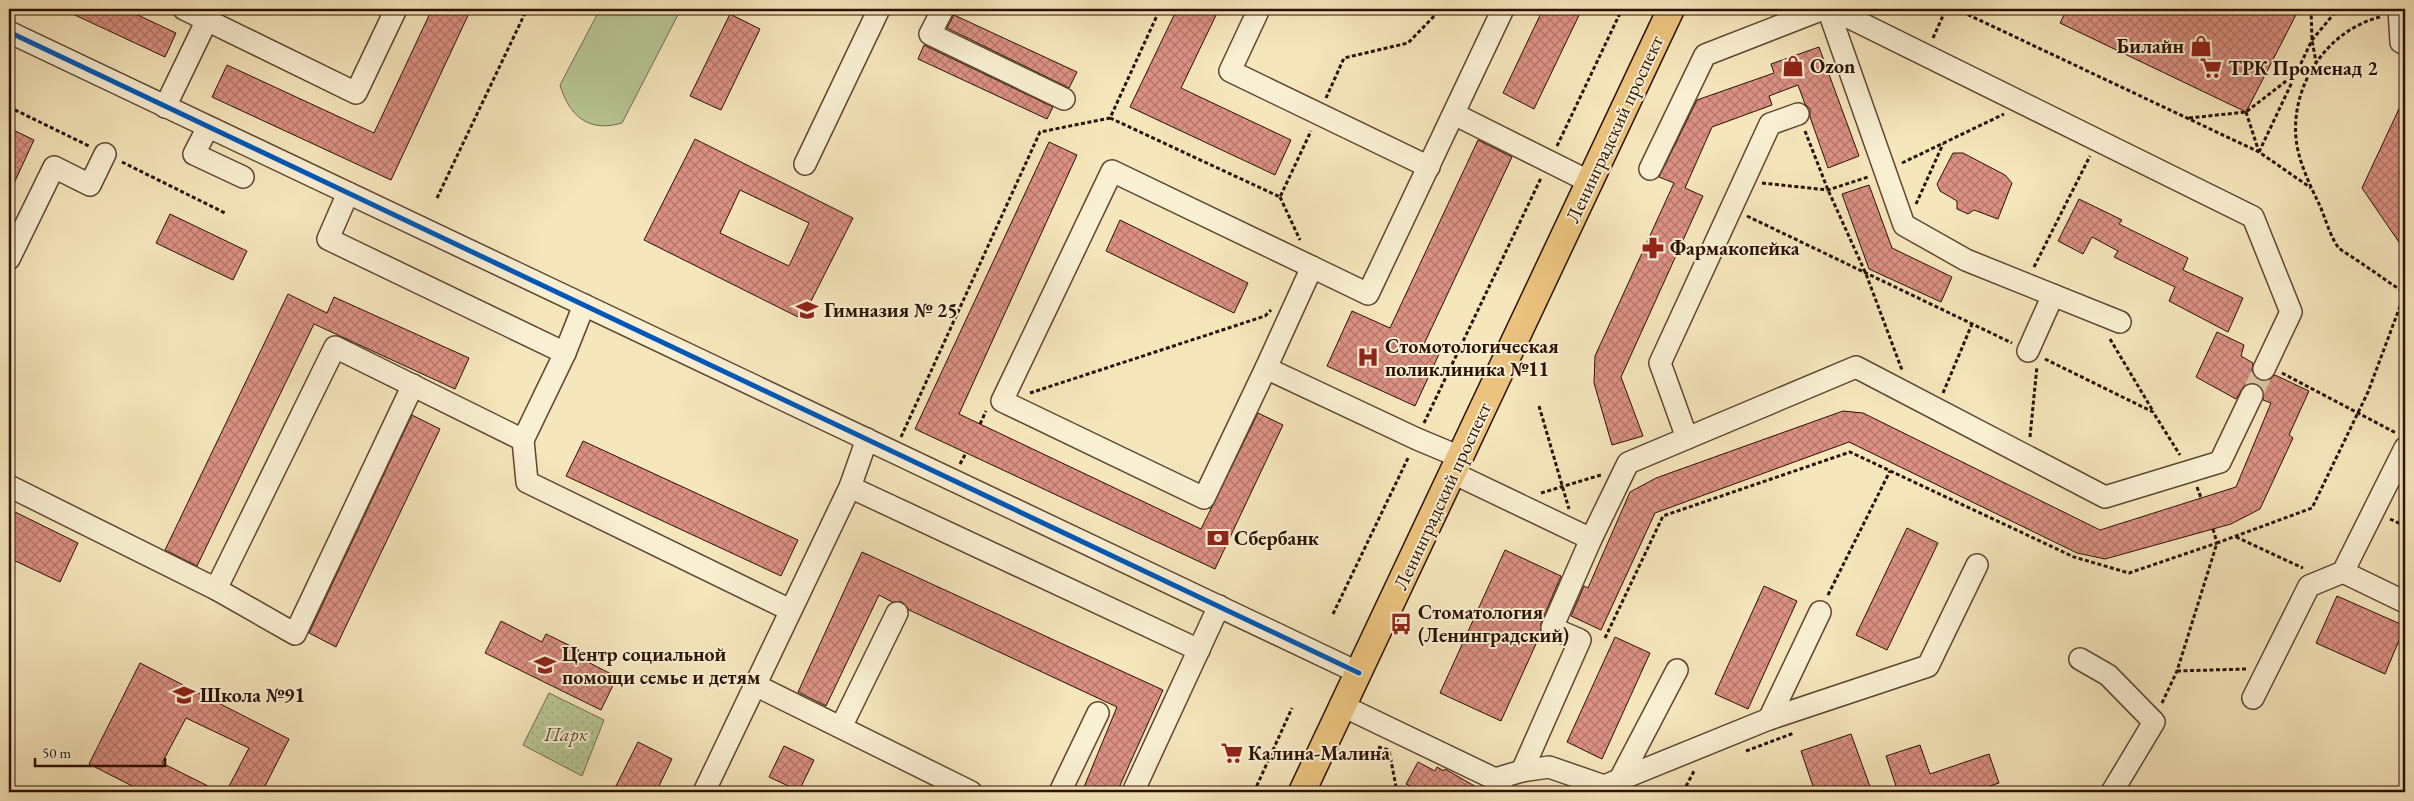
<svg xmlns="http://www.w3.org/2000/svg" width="2414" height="801" viewBox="0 0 2414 801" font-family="'EB Garamond',serif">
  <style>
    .green { fill: #b7c694; stroke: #726c4c }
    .park { fill: url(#park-dots); stroke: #726c4c }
    .building { fill: url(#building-cross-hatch); stroke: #2c1103; fill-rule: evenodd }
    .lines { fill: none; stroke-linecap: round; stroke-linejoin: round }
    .minor-tunnel { stroke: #d8c6a0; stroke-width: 21; stroke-dasharray: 21 11; stroke-linecap: butt }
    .minor-casing { stroke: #5e4631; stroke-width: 24 }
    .major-casing { stroke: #2c1103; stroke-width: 29 }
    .path { stroke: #2c1103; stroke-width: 3; stroke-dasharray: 4 2.5; stroke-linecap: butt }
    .minor { stroke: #f9efd3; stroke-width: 21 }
    .major { stroke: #ebc37e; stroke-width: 26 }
    .cycleway-casing { stroke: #f9efd3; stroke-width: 8 }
    .cycleway { stroke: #0057b8; stroke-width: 5 }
    .labels { text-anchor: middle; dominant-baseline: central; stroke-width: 4; stroke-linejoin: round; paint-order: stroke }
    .poi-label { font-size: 20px; font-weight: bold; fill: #2c1103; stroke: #f9efd3; text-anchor: start }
    .street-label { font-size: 20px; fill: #2c1103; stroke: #f9efd3 }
    .park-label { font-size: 20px; font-style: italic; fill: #5d5036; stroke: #f9efd3 }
  </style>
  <defs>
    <pattern id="park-dots" width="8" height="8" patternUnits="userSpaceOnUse" patternTransform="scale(1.25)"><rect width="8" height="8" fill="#b7c694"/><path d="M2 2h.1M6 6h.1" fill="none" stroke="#9ea97e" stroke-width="1.8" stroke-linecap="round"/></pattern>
    <pattern id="building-cross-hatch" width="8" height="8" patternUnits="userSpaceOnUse" patternTransform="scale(1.25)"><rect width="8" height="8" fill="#dc9184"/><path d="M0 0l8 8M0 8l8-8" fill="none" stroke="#b3756a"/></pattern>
  </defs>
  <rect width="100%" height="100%" fill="#f6e6bc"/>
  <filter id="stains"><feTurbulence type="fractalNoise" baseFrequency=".004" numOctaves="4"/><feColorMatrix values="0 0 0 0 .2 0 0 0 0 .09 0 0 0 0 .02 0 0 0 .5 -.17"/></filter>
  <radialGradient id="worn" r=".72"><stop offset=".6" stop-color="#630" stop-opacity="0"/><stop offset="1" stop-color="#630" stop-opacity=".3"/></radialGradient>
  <path class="green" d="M600,9H681L622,123C589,133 569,116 560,85Z"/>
  <polygon class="park" points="549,693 604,720 582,776 523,745"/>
  <g class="building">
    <polygon points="62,9 125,9 176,33 165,57"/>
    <polygon points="432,9 471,9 391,180 212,97 227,65 374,133"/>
    <polygon points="1177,9 1219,9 1181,88 1291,140 1275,175 1130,107"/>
    <polygon points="1543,9 1582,9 1534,109 1503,93"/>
    <polygon points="2067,9 2299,9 2246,112 2060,23"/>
    <polygon points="730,14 760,29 721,110 690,96"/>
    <polygon points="954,15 1077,72 1069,88 947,28"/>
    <polygon points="924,45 1053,107 1047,119 918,59"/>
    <polygon points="1819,47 1859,156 1828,168 1810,117 1810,109 1805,104 1798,85 1769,96 1772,105 1712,127 1685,188 1703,196 1621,377 1643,436 1612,445 1594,383 1595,356 1674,183 1659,177 1697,100 1774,73 1771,64"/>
    <polygon points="2405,96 2405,251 2362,188"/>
    <polygon points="9,128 34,140 9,194"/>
    <path d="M695,139L853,218L802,319L644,240ZM740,190L809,223L789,266L720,233Z"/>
    <polygon points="1478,140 1512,157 1424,344 1440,352 1415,406 1327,366 1352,311 1390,328"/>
    <polygon points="1049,142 1077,155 959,414 1201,529 1258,413 1283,425 1215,569 915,429"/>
    <polygon points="1953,153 1963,153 2005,175 2012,183 1998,219 1974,210 1968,214 1957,209 1957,201 1940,191 1937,184"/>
    <polygon points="1869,185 1892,248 1952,277 1941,302 1869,269 1842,194"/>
    <polygon points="2079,199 2122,220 2119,224 2188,258 2183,270 2243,298 2228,332 2169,301 2175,287 2114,257 2118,251 2092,237 2083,254 2058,241"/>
    <polygon points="170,214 247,251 233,280 156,243"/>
    <polygon points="1120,220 1248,283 1234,313 1106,251"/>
    <polygon points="288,294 327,313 334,297 469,358 455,389 314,324 197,566 165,550"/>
    <polygon points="2217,332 2244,345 2241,356 2253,363 2252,370 2258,380 2265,381 2275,375 2309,391 2289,435 2293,438 2260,509 2231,524 2105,559 2077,553 1849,442 1655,513 1601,630 1571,616 1584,586 1588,588 1630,492 1656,478 1843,411 1863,413 2100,530 2236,487 2271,403 2263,400 2263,388 2257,384 2245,385 2236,399 2196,377"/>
    <polygon points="412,415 440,429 336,647 309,633"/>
    <polygon points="583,441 798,540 781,576 566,476"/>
    <polygon points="9,509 78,543 60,582 9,558"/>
    <polygon points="1907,528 1938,543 1887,650 1856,635"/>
    <polygon points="1505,550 1561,576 1541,623 1541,633 1501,721 1440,693"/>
    <polygon points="862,552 1163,690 1117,792 1082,792 1117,707 909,610 902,602 892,602 879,595 826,706 798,692"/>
    <polygon points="1764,586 1797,601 1748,709 1715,694"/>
    <polygon points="2337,596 2405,626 2385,674 2316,643"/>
    <polygon points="501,621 542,642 546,634 579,650 576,656 617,677 601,710 485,653"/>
    <polygon points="1615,637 1650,653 1602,759 1567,742"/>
    <polygon points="140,663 289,739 262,792 226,792 249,748 186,718 162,763 220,792 144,792 89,764"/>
    <polygon points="1851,734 1872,792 1815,792 1801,751"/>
    <polygon points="638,742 672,759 656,792 613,792"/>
    <polygon points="1920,745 1930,774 1989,754 1999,783 1972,792 1898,792 1886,756"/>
    <polygon points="784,746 814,760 799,791 769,777"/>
    <polygon points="1418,762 1435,771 1437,767 1444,771 1445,769 1485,792 1411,792 1413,787 1406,784"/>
  </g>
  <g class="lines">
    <polyline class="minor-tunnel" points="2252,395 2264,369"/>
    <g class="minor-casing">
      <g id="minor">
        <polyline points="184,9 356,93 396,9"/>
        <polyline points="943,9 930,34 1064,99"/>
        <polyline points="1259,9 1230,71 1429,167"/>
        <polyline points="1828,9 1904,225 1966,260 2120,322"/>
        <polyline points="1832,9 2253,217 2291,312 2264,369"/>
        <polyline points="2399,9 2401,42 2405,44"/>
        <polyline points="9,32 1359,673"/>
        <polyline points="165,107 207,20"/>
        <polyline points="1454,114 1590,182"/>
        <polyline points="208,127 194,154 243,177"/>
        <polyline points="805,164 879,9"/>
        <polyline points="1650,169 1705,55 1823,9"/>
        <polyline points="348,193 328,239 565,353"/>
        <polyline points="9,259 54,167 90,185 105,154"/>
        <polyline points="584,305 565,353 523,440 527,482 790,610"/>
        <polyline points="2028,351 2053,295"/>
        <polyline points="1266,368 1204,498 1002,401 1112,171 1312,267"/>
        <polyline points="1687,438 1660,363 1770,124 1798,114"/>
        <polyline points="1460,457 1417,439 1266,368 1312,267 1368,294 1503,9"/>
        <polyline points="1453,473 1591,539 1628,463 1856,367 2105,497 2220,462 2252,395"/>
        <polyline points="9,486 216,589 335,347 523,440"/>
        <polyline points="850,487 1199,650"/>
        <polyline points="2343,572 2405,602"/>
        <polyline points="216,589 295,634 413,385"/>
        <polyline points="2080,659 2108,675 2154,722 2112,792"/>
        <polyline points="755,685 971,792"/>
        <polyline points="2253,698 2309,586 2343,572 2405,448"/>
        <polyline points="1343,706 1495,779 1504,792"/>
        <polyline points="1769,719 1820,612"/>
        <polyline points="841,727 897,613"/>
        <polyline points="1522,771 1580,640 1552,628 1591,539"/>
        <polyline points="1495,779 1522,771 1549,767 1604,786 1769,719 1928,666 1977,565"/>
        <polyline points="1620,779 1677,670"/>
        <polyline points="704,792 850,487 867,439"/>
        <polyline points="1060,792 1098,713"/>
        <polyline points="1133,792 1219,606"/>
      </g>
    </g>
    <g class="major-casing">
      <polyline id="major" points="1302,792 1671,9"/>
    </g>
    <g class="path">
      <polyline points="1956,9 2259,152 2311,188"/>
      <polyline points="2311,9 2312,40 2316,62"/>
      <path d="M2380,17C2328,30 2291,84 2296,138C2298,161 2310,185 2320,206C2325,217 2331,239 2339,248C2343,252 2350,255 2355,259C2372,270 2388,282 2405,293"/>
      <polyline points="1933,38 1946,9"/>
      <polyline points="1326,98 1344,58 1408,43 1441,9"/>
      <polyline points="9,107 89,146"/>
      <polyline points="2246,112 2259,152"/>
      <polyline points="1110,118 1280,197 1311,131"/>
      <polyline points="2189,118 2246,112 2294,75"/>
      <polyline points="1805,131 1828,190 1866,274 1902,370"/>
      <polyline points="1557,146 1622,9"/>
      <polyline points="2259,152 2312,40 2338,9"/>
      <polyline points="122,162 225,213"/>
      <polyline points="1902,163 2004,114"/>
      <polyline points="1762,183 1828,190 1868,177"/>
      <polyline points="1280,197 1300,240"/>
      <polyline points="437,198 527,9"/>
      <polyline points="1916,204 1943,144"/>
      <polyline points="1747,216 2012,343"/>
      <polyline points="2034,267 2090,156"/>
      <polyline points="2110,339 2153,411"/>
      <polyline points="2045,359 2153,412 2180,455"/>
      <polyline points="2282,373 2396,433"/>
      <polyline points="1030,393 1265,316 1271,310"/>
      <polyline points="1943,393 1972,324"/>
      <polyline points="1539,406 1569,509"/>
      <polyline points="1424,423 1541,178"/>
      <polyline points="980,424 986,411"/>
      <polyline points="901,437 1040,132 1110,118 1160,9"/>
      <polyline points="2030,437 2037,366"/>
      <polyline points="960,464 966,453"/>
      <polyline points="2197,487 2201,498"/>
      <polyline points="1541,493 1601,475"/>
      <polyline points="2390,519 2405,526"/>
      <polyline points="2236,537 2303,568"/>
      <polyline points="1828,595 1890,471"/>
      <polyline points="1333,614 1409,456"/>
      <polyline points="1605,638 1663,516 1850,452 2074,557 2129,573 2217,543 2213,529"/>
      <polyline points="2177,671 2246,669"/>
      <polyline points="2162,703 2177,671 2217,543 2312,508 2368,392 2405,293"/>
      <polyline points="1378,747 1389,750 1397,792"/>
      <polyline points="1746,751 1794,733"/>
      <polyline points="1543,787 1554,792"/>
      <polyline points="1254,792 1292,708"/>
      <polyline points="1683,792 1694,771"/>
    </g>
    <use href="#minor" class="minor"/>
    <use href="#major" class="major"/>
    <g class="cycleway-casing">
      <polyline id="cycleway" points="9,32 1359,673"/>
    </g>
    <use href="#cycleway" class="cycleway"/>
  </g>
  <defs>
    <g id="shop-bare" transform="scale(1.725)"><path d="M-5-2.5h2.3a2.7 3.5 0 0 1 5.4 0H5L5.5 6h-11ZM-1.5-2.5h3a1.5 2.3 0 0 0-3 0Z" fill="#8f2418" stroke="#f9efd3" stroke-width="2.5" paint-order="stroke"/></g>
    <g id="supermarket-bare" transform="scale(1.725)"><path d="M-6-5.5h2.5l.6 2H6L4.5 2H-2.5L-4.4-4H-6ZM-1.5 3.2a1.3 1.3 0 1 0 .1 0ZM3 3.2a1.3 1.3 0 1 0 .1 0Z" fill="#8f2418" stroke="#f9efd3" stroke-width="2.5" paint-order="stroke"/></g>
    <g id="pharmacy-bare" transform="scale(1.725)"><path d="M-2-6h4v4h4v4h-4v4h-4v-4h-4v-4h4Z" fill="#8f2418" stroke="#f9efd3" stroke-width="2.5" paint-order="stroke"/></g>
    <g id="school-bare" transform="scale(1.725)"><path d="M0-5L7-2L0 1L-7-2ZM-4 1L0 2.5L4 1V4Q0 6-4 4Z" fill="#8f2418" stroke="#f9efd3" stroke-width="2.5" paint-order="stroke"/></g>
    <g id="hospital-bare" transform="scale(1.725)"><path d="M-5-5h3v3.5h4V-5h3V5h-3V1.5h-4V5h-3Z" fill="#8f2418" stroke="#f9efd3" stroke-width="2.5" paint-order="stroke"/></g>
    <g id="bank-bare" transform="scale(1.725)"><path d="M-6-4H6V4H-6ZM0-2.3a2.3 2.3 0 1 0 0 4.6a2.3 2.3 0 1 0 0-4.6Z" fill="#8f2418" stroke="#f9efd3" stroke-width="2.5" paint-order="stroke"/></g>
    <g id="bus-bare" transform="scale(1.725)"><path d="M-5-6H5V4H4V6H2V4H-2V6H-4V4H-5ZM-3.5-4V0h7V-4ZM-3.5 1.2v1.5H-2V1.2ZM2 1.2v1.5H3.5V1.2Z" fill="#8f2418" stroke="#f9efd3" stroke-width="2.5" paint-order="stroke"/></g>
  </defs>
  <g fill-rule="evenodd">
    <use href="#shop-bare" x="2201" y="46"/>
    <use href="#shop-bare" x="1793" y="66"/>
    <use href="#supermarket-bare" x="2211" y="68"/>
    <use href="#pharmacy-bare" x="1653" y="248"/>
    <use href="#school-bare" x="807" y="310"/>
    <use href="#hospital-bare" x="1368" y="357"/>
    <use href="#bank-bare" x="1218" y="538"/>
    <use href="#bus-bare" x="1401" y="624"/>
    <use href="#school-bare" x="545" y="665"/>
    <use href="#school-bare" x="184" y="695"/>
    <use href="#supermarket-bare" x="1232" y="753"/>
  </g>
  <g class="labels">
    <g class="poi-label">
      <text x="2184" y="46" text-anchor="end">Билайн</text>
      <text x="1810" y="66">Ozon</text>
      <text x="2228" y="68">ТРК Променад 2</text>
      <text x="1670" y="248">Фармакопейка</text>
      <text x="824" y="310">Гимназия № 25</text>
      <text x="1385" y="346">Стомотологическая<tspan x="1385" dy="23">поликлиника №11</tspan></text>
      <text x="1234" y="538">Сбербанк</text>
      <text x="1418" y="612">Стоматология<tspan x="1418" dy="23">(Ленинградский)</tspan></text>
      <text x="562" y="654">Центр социальной<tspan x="562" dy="23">помощи семье и детям</tspan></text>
      <text x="200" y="695">Школа №91</text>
      <text x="1248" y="753">Калина-Малина</text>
    </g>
    <g class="street-label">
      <text transform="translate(1614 129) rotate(-65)">Ленинградский проспект</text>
      <text transform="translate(1442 496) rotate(-65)">Ленинградский проспект</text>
    </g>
    <g class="park-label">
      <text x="566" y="734">Парк</text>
    </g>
  </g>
  <rect width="2414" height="801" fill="none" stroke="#f6e6bc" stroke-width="30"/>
  <rect x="10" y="10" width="2394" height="781" fill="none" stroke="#2c1103" stroke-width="2.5"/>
  <rect x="15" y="15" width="2384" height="771" fill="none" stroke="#2c1103"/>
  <path d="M35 758v8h130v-8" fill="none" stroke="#2c1103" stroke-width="2.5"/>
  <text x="42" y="758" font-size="15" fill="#2c1103" stroke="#f9efd3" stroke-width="4" paint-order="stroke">50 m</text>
  <rect width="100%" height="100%" filter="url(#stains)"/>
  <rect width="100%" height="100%" fill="url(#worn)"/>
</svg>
